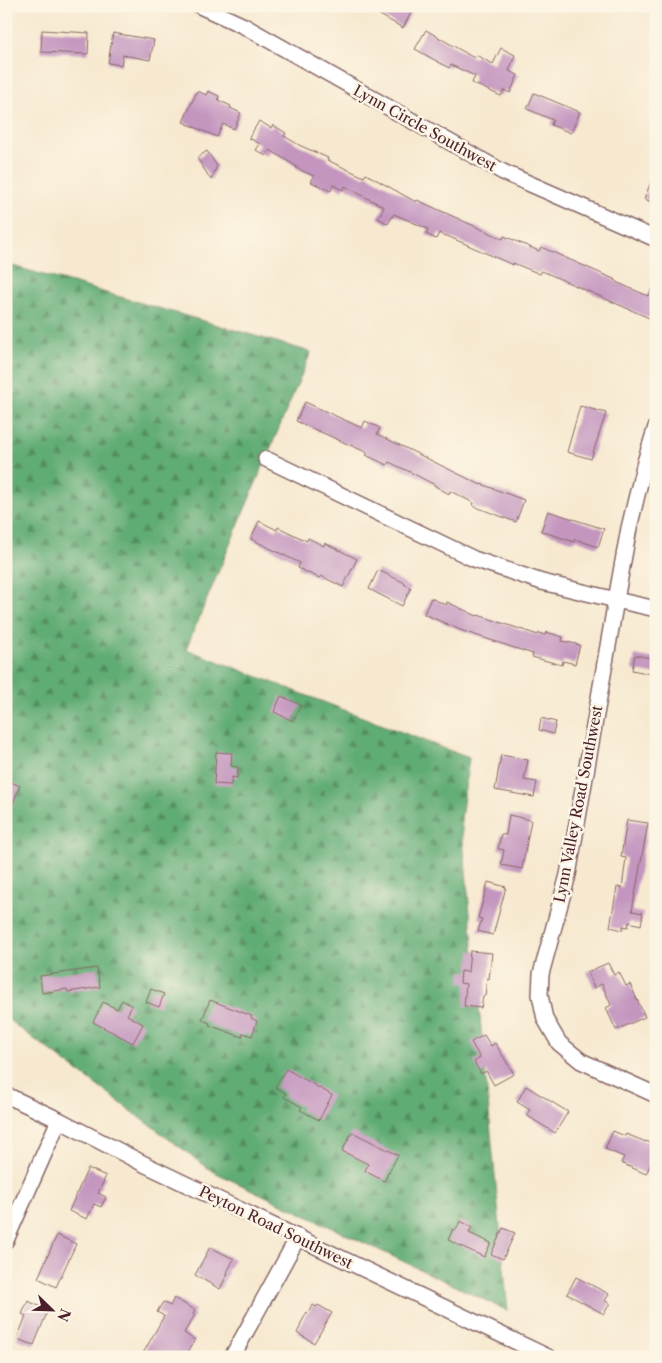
<svg xmlns="http://www.w3.org/2000/svg" width="662" height="1363" viewBox="0 0 662 1363" font-family="'Libre Caslon Text',serif">
  <style>
    .forest { fill: url(#forest-firs); stroke: #556650 }
    .building { fill: #c395bf }
    .lines { fill: none; stroke-linecap: round; stroke-linejoin: round }
    .minor-casing { stroke: #876665; stroke-width: 18 }
    .minor { stroke: #fff; stroke-width: 15 }
    .labels { text-anchor: middle; dominant-baseline: central; stroke-width: 5; stroke-linejoin: round; paint-order: stroke }
    .street-label { font-size: 15px; fill: #4a1f2b; stroke: #fcf5e5 }
  </style>
  <defs>
    <pattern id="forest-firs" width="22" height="20" patternUnits="userSpaceOnUse" patternTransform="scale(1.25)"><rect width="22" height="20" fill="#60ac74"/><path d="M5 1l3.5 6h-7zM16 11l3.5 6h-7z" fill="#518b5f"/></pattern>
  </defs>
  <rect width="100%" height="100%" fill="#fcf5e5"/>
  <filter id="ink" filterUnits="userSpaceOnUse"><feTurbulence type="fractalNoise" baseFrequency=".02" numOctaves="2"/><feDisplacementMap in="SourceGraphic" scale="10" xChannelSelector="R" yChannelSelector="G"/><feConvolveMatrix kernelMatrix="1 2 1 2 8 2 1 2 1" color-interpolation-filters="sRGB"/></filter>
  <filter id="wash" filterUnits="userSpaceOnUse"><feTurbulence type="fractalNoise" baseFrequency=".0096" numOctaves="4" result="noise"/><feDisplacementMap in="SourceGraphic" scale="20" xChannelSelector="R" yChannelSelector="G"/><feGaussianBlur stdDeviation="1.12" result="paint"/><feColorMatrix in="noise" values="0 0 0 0 0 0 0 0 0 0 0 0 0 0 0 0 0 1.4 0 .05"/><feComposite in="paint" operator="in"/></filter>
  <g filter="url(#wash)">
    <rect width="100%" height="100%" fill="#f7e9d0"/>
    <polygon class="forest" points="6,264 311,352 186,649 469,758 461,819 508,1311 212,1171 6,1018"/>
    <g id="blocks">
      <g class="building">
        <polygon points="364,6 405,6 412,11 403,28"/>
        <polygon points="42,30 89,33 88,54 41,52"/>
        <polygon points="426,30 474,58 476,55 493,64 501,48 515,55 509,71 518,75 510,93 504,90 501,96 472,83 475,76 451,65 449,68 415,49"/>
        <polygon points="113,33 154,40 150,60 123,55 121,65 108,63"/>
        <polygon points="197,91 206,95 208,91 219,96 218,100 231,106 230,108 241,113 234,129 223,124 217,137 183,122"/>
        <polygon points="534,93 580,112 571,133 551,125 553,120 527,109"/>
        <polygon points="259,121 271,128 273,125 286,133 284,136 299,145 328,158 327,160 364,177 366,174 416,202 417,200 503,239 504,236 539,251 541,247 616,280 616,282 648,296 656,281 656,321 542,271 540,274 513,263 513,265 445,235 445,236 439,233 436,239 426,234 428,229 394,214 388,224 378,218 384,207 345,186 343,190 333,185 331,191 311,182 314,176 296,168 297,167 270,150 266,156 256,150 260,144 249,138"/>
        <polygon points="207,151 217,166 211,180 197,158"/>
        <polygon points="656,170 656,204 644,199"/>
        <polygon points="305,402 362,428 365,421 380,428 377,434 481,485 481,484 524,500 516,522 473,506 474,503 450,491 449,494 435,486 435,485 410,472 389,462 387,465 366,455 368,453 296,421"/>
        <polygon points="580,406 606,413 591,459 567,452"/>
        <polygon points="548,511 604,529 598,547 575,539 574,542 541,531"/>
        <polygon points="259,521 277,530 278,527 307,541 308,538 324,546 325,543 357,559 343,587 321,576 319,578 298,568 300,563 251,539"/>
        <polygon points="378,570 405,583 404,584 411,588 402,606 369,589"/>
        <polygon points="431,598 446,605 447,602 477,616 478,615 538,635 539,633 545,635 546,632 563,637 562,641 580,645 575,664 563,661 562,665 532,657 533,654 460,630 424,614"/>
        <polygon points="635,655 656,659 656,675 632,670"/>
        <polygon points="281,696 301,705 293,721 274,712"/>
        <polygon points="541,718 556,722 553,734 539,730"/>
        <polygon points="216,752 232,753 231,766 238,767 237,778 232,777 231,785 214,784"/>
        <polygon points="501,755 528,760 524,780 537,782 534,797 495,790"/>
        <polygon points="6,780 20,786 7,818 6,818"/>
        <polygon points="509,815 531,820 522,869 501,865 504,850 498,849 501,834 506,835"/>
        <polygon points="627,820 648,823 632,911 643,913 641,925 629,922 628,927 623,926 623,930 610,927 617,887 622,888 626,858 621,857"/>
        <polygon points="488,882 506,887 493,935 478,931 482,919 478,918"/>
        <polygon points="470,951 492,953 489,979 487,978 485,996 483,996 481,1008 464,1006 466,984 460,983 461,971 468,972"/>
        <polygon points="608,963 614,975 619,972 626,986 630,984 645,1017 616,1030 606,1008 611,1005 602,984 594,988 587,972"/>
        <polygon points="97,968 100,987 68,992 67,989 42,993 40,976"/>
        <polygon points="151,989 164,994 159,1007 146,1002"/>
        <polygon points="122,1000 132,1006 127,1015 143,1024 133,1043 93,1022 103,1002 117,1009"/>
        <polygon points="210,1000 252,1016 251,1018 257,1021 252,1036 243,1033 242,1037 209,1025 210,1023 202,1020"/>
        <polygon points="484,1035 491,1046 495,1043 514,1074 494,1085 486,1071 481,1074 474,1062 480,1058 471,1042"/>
        <polygon points="286,1069 332,1095 319,1120 300,1110 302,1107 284,1097 286,1093 275,1087"/>
        <polygon points="526,1086 568,1112 555,1133 526,1115 530,1110 517,1102"/>
        <polygon points="613,1131 625,1136 626,1134 646,1142 646,1141 656,1145 656,1152 646,1174 621,1163 624,1157 605,1149"/>
        <polygon points="352,1132 398,1155 384,1181 365,1171 368,1164 342,1151"/>
        <polygon points="88,1168 106,1176 98,1193 106,1197 101,1207 94,1204 87,1219 69,1211"/>
        <polygon points="460,1221 472,1227 469,1233 491,1243 484,1257 448,1240 453,1229 456,1230"/>
        <polygon points="503,1228 515,1233 503,1259 491,1254"/>
        <polygon points="57,1235 76,1244 56,1287 38,1278"/>
        <polygon points="210,1247 234,1259 227,1272 228,1273 220,1289 195,1275"/>
        <polygon points="576,1277 609,1294 605,1301 610,1303 604,1314 567,1294"/>
        <polygon points="174,1298 195,1310 193,1314 195,1315 184,1333 195,1340 185,1357 141,1357 164,1316 157,1312 163,1302 170,1306"/>
        <polygon points="28,1301 48,1310 34,1345 17,1339 26,1316 22,1314"/>
        <polygon points="313,1305 317,1307 318,1305 332,1313 314,1343 297,1333 301,1325 300,1325 307,1312 308,1313"/>
      </g>
    </g>
  </g>
  <g filter="url(#ink)">
    <use href="#blocks" fill-opacity="0" stroke="#876665" stroke-width="1"/>
    <g class="lines">
      <g class="minor-casing">
        <g id="minor">
          <polyline points="200,6 244,26 503,172 656,239"/>
          <polyline points="266,459 474,559 542,582 616,600 629,528 645,462 656,427"/>
          <polyline points="656,609 616,600 568,875 541,974 540,995 545,1019 559,1043 581,1061 656,1095"/>
          <polyline points="6,1095 59,1120 148,1166 548,1357"/>
          <polyline points="6,1240 59,1120"/>
          <polyline points="232,1357 298,1237"/>
        </g>
      </g>
      <use href="#minor" class="minor"/>
    </g>
  </g>
  <g class="labels">
    <g class="street-label">
      <text transform="translate(425 128) rotate(29)">Lynn Circle Southwest</text>
      <text transform="translate(578 804) rotate(-79)">Lynn Valley Road Southwest</text>
      <text transform="translate(276 1227) rotate(26)">Peyton Road Southwest</text>
    </g>
  </g>
  <rect width="662" height="1363" fill="none" stroke="#fcf5e5" stroke-width="25"/>
  <g transform="translate(52 1310) rotate(113)" stroke="#fcf5e5" stroke-width="4" paint-order="stroke">
  <path d="M0-4L9 19L0 12L-9 19Z" fill="#4a1f2b"/>
  <text y="-8" font-size="14" font-weight="bold" text-anchor="middle" fill="#4a1f2b">N</text>
  </g>
</svg>
